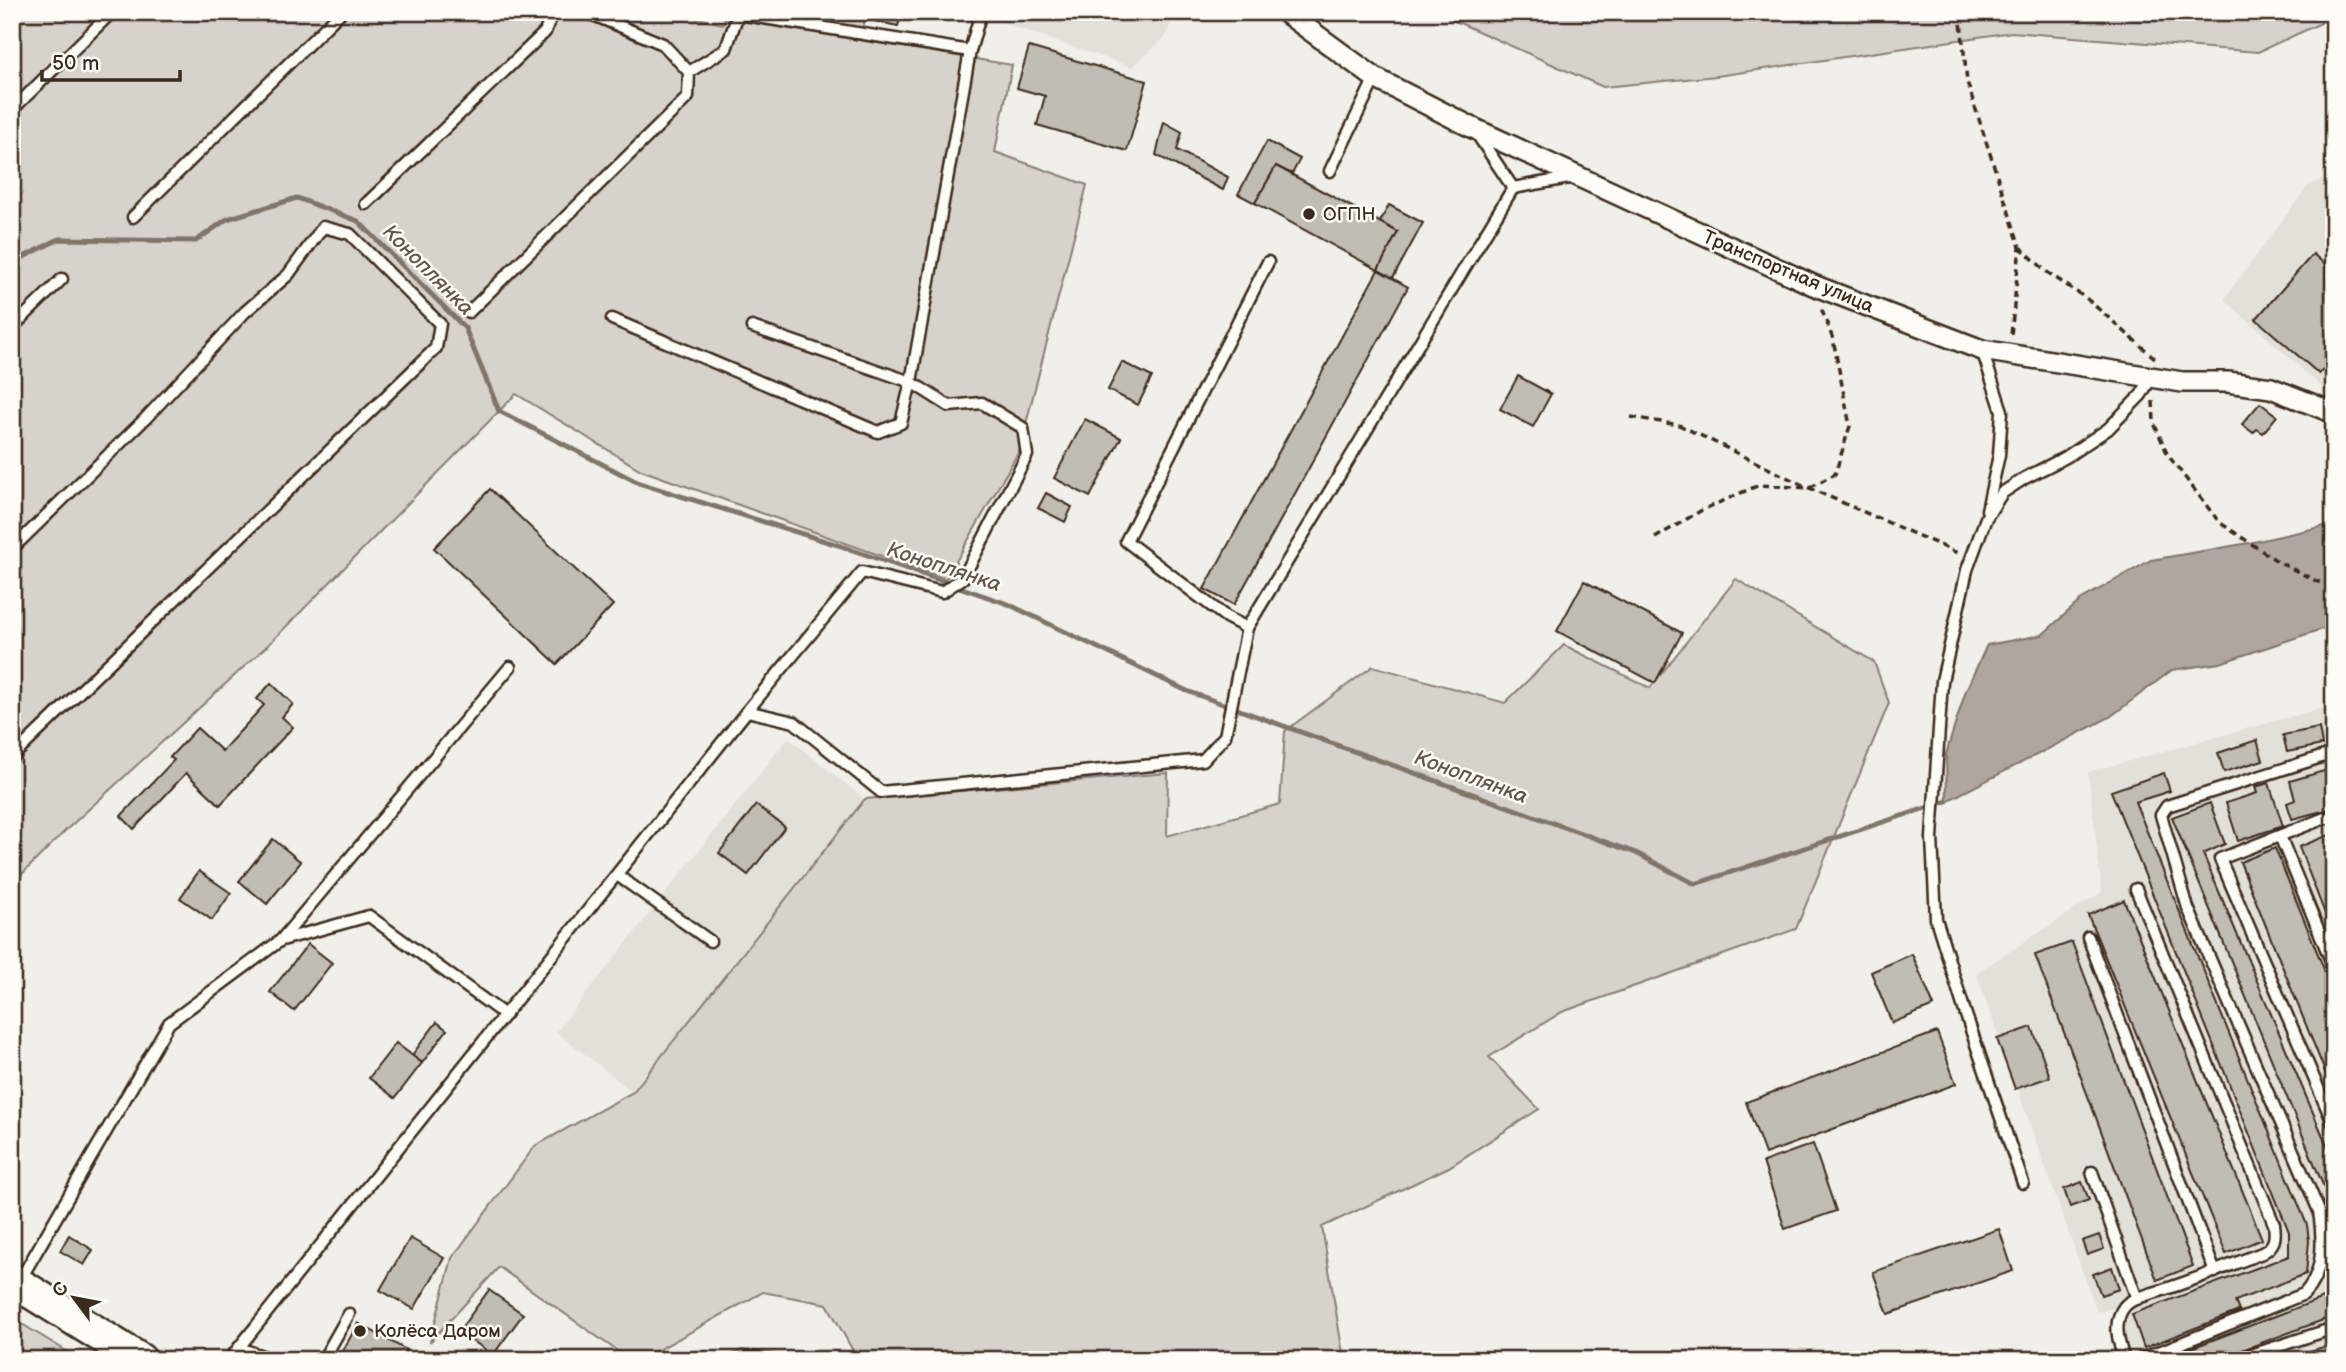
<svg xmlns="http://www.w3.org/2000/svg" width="2346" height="1372" viewBox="0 0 2346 1372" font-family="'Balsamiq Sans',sans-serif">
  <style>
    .built { fill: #e3e0da }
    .green { fill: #d7d2cc; stroke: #897e75; stroke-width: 2 }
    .water { fill: #aea69f; stroke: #80746b; stroke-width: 2 }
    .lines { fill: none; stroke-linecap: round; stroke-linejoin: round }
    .stream { stroke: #80746b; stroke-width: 5 }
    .building { fill: #c1bcb4; stroke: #3b2a1e; stroke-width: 2 }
    .lane-casing { stroke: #3b2a1e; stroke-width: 15 }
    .street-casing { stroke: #3b2a1e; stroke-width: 24 }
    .primary-casing { stroke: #3b2a1e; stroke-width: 37 }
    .path { stroke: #3b2a1e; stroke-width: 3.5; stroke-dasharray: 7 5; stroke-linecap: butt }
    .lane { stroke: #fdfcf7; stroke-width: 10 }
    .street { stroke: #fdfcf7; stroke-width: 19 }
    .primary { stroke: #fdfcf7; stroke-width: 32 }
    .poi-dot { fill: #3b2a1e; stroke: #fdfcf7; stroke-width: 2.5 }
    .labels { text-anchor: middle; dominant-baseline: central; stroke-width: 5; stroke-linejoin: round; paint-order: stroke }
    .poi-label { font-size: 19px; fill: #3b2a1e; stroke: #fdfcf7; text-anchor: start }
    .street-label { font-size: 19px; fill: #3b2a1e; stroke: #fdfcf7 }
    .water-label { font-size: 21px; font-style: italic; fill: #63554b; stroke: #fdfcf7 }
  </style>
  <rect width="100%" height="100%" fill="#f1efea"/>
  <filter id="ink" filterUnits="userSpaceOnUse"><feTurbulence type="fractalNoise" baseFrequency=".0143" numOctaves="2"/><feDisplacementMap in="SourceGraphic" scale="14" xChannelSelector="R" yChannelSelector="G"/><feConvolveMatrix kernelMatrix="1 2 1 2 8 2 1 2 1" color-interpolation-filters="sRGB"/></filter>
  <g filter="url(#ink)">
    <g class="built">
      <polygon points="1001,12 1174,12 1166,37 1132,67 997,21"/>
      <polygon points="2334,172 2334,398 2224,299 2307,187"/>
      <polygon points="2334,705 2334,1360 2130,1360 2114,1308 2097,1312 1976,973 2102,892 2088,772"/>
      <polygon points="788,738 865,799 633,1092 556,1032"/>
    </g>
    <g class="green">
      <polygon points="12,12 671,12 723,24 727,12 818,12 865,19 860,40 1012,65 995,152 1087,185 1019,451 946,579 641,470 516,394 268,645 65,831 12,884"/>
      <polygon points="1435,12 2334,12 2334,17 2258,52 2012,32 1717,76 1603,87"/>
      <polygon points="1736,579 1874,662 1889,703 1796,929 1562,1012 1489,1057 1539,1109 1449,1167 1322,1227 1344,1360 858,1360 827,1304 763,1292 640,1360 630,1360 499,1267 430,1342 452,1258 535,1146 633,1092 865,799 1168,773 1167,836 1280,804 1285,731 1373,666 1505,703 1564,645 1650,688"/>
      <polygon points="12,1318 81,1360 12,1360"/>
      <polygon points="742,1350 821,1360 720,1360"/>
    </g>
    <polygon class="water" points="2334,524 2334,625 2220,663 2172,670 2110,717 1947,801 1946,754 1966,690 1987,645 2042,635 2082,599 2151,560 2249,543"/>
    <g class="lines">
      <polyline class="stream" points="12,263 59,239 196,241 227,219 297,198 358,221 465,328 499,411 639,483 838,545 1008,604 1187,691 1636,853 1695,884 1947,801"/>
    </g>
    <g class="building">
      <polygon points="868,12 902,12 898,26 865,19"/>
      <polygon points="1029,47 1147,81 1127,151 1037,125 1045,96 1017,88"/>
      <polygon points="1164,122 1182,132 1177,150 1228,177 1223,190 1156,155"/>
      <polygon points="1267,141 1300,159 1292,174 1276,166 1255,203 1238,194"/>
      <polygon points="1276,166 1398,232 1378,270 1255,203"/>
      <polygon points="1389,205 1423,223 1393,278 1378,270 1398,232 1380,222"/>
      <polygon points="2313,254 2334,272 2334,358 2319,374 2256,319"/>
      <polygon points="1378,270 1408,287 1234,605 1204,589"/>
      <polygon points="1122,362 1152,377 1138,405 1108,390"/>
      <polygon points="1518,376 1551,394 1533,427 1500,409"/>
      <polygon points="2260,403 2277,416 2263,433 2257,429 2253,433 2242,424"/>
      <polygon points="1085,419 1121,438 1090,497 1054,478"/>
      <polygon points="490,489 613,605 557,664 434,548"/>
      <polygon points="1046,493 1072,507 1065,522 1038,508"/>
      <polygon points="1584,581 1682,633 1655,683 1557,631"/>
      <polygon points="271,683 293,704 282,717 293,727 220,805 186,773 134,829 121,816 174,760 170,757 197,728 222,751 264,705 257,699"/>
      <polygon points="2319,728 2322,745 2287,752 2283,735"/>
      <polygon points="2257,740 2263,760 2224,772 2218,753"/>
      <polygon points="2334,768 2334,808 2292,819 2287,803 2295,800 2290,781"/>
      <polygon points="2164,773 2170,791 2135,802 2307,1225 2309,1241 2306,1274 2235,1301 2239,1311 2144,1348 2132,1314 2289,1256 2289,1232 2111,791"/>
      <polygon points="2269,783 2283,826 2238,841 2226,803 2257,793 2255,787"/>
      <polygon points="2210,803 2225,844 2203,854 2334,1162 2334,1212 2172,817"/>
      <polygon points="756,805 785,827 748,875 719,853"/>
      <polygon points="2334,833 2334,937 2299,847"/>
      <polygon points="273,839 301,862 267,904 239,881"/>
      <polygon points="2275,848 2334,994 2334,1094 2240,862"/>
      <polygon points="199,871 231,893 212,920 180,898"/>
      <polygon points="2124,900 2262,1239 2226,1254 2088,915"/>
      <polygon points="2072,942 2193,1266 2157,1280 2035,955"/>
      <polygon points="308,944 332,963 294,1011 270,992"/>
      <polygon points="1912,954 1934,1006 1892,1023 1871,972"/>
      <polygon points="437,1022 447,1030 422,1063 412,1055"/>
      <polygon points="2032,1027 2050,1077 2015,1089 1997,1039"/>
      <polygon points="1937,1032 1956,1084 1765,1154 1746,1102"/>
      <polygon points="396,1043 422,1063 395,1098 369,1078"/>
      <polygon points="1813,1144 1836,1211 1785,1229 1763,1162"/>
      <polygon points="2082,1182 2089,1200 2070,1207 2064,1189"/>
      <polygon points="1999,1229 2013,1271 1888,1314 1873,1272"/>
      <polygon points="69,1235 93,1250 84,1265 60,1251"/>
      <polygon points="2099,1235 2104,1249 2087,1255 2082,1241"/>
      <polygon points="410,1238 444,1258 414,1309 380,1290"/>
      <polygon points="2334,1247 2334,1316 2215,1360 2160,1360 2328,1296 2325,1278 2330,1253"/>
      <polygon points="2112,1267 2119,1289 2101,1295 2093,1274"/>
      <polygon points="489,1290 523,1314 493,1355 459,1331"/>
      <polygon points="358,1323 406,1350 401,1360 343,1360 339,1358"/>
      <polygon points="2334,1344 2334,1360 2277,1360"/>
    </g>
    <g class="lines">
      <g class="lane-casing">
        <g id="lane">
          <polyline points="689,72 726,49 738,14 970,51 981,12"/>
          <polyline points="12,110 112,12"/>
          <polyline points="1330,171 1375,78"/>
          <polyline points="1513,188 1575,177"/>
          <polyline points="366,204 545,32 553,12"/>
          <polyline points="133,217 341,12"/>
          <polyline points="469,312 688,97 689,72 663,44 586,12"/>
          <polyline points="612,319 878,432 901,423 911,382 970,51"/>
          <polyline points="12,328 62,279"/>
          <polyline points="1982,350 2002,411 1999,455 1987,510"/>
          <polyline points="12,549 145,419 245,312 288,275 323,227 350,234 440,324 436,348 12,757"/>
          <polyline points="1247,628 1226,617 1126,541 1268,262"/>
          <polyline points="747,711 862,572 942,592 963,578 1027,455 1023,428 982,403 949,406 911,382 752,327"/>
          <polyline points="2334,818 2325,818 2220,859 2334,1125"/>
          <polyline points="2280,836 2334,968"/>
          <polyline points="617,875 710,941"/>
          <polyline points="2088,937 2215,1272"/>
          <polyline points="282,940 369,916 505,1015"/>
          <polyline points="2092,1172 2137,1299"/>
          <polyline points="2023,1183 1965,1012 1936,919 1932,838 1942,681 1967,570 1986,518 2002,493 2025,478 2066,457 2108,429 2141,395 2151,378"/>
          <polyline points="20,1280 169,1023 281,940 510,667"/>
          <polyline points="239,1348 274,1360"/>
          <polyline points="229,1360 747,711 794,722 881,792 1203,760 1225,736 1247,628 1513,188 1477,134"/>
          <polyline points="323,1360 349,1314"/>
          <path d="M2124,1360C2119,1343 2112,1323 2124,1307C2130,1299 2144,1296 2153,1293C2191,1282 2225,1267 2262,1253C2275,1246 2276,1238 2274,1224L2136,889"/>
          <path d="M2139,1360L2304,1294C2325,1271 2323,1240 2319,1211L2188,908L2161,815L2167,806L2334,753"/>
          <polyline points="2236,1360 2334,1328"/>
        </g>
      </g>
      <g class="street-casing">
        <polyline id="street" points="1285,12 1375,78 1473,128 1813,285 1982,350 2182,382 2228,382 2271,388 2334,413"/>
      </g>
      <g class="primary-casing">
        <polyline id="primary" points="12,1280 140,1360"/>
      </g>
      <g class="path">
        <polyline points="1960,12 1967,82 2020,247 2011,335"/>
        <polyline points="2020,247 2047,272 2087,299 2156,359"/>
        <polyline points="2153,401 2154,423 2168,455 2219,522 2277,561 2318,582 2334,583"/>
        <polyline points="1631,417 1679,425 1809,488 1960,554"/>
        <polyline points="1655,538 1702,510 1759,485 1809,488 1835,474 1850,426 1833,339 1821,308"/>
      </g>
      <use href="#lane" class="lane"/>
      <use href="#street" class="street"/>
      <use href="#primary" class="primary"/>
    </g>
  </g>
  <g class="poi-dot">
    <circle cx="1309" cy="214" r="7"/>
    <circle cx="360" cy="1331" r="7"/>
  </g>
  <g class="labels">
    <g class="poi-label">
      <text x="1323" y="214">ОГПН</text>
      <text x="374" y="1331">Колёса Даром</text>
    </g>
    <g class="street-label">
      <text transform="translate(1788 272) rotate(23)">Транспортная улица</text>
    </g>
    <g class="water-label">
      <text transform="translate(428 270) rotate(45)">Коноплянка</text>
      <text transform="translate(944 567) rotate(18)">Коноплянка</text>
      <text transform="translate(1471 777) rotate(20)">Коноплянка</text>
    </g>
  </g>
  <rect width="2346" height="1372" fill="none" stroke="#fdfcf7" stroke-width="42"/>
  <rect x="21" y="21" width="2304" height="1330" fill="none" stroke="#3b2a1e" stroke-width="2.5" filter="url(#ink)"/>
  <g transform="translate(74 1298) rotate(302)" stroke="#fdfcf7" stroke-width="5" paint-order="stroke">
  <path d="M0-5L12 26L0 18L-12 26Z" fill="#3b2a1e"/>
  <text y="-10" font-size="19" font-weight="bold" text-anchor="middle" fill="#3b2a1e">С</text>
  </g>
  <path d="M42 70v10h138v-10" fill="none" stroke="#3b2a1e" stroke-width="3.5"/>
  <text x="52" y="70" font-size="21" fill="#3b2a1e" stroke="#fdfcf7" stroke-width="5" paint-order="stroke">50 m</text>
</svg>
